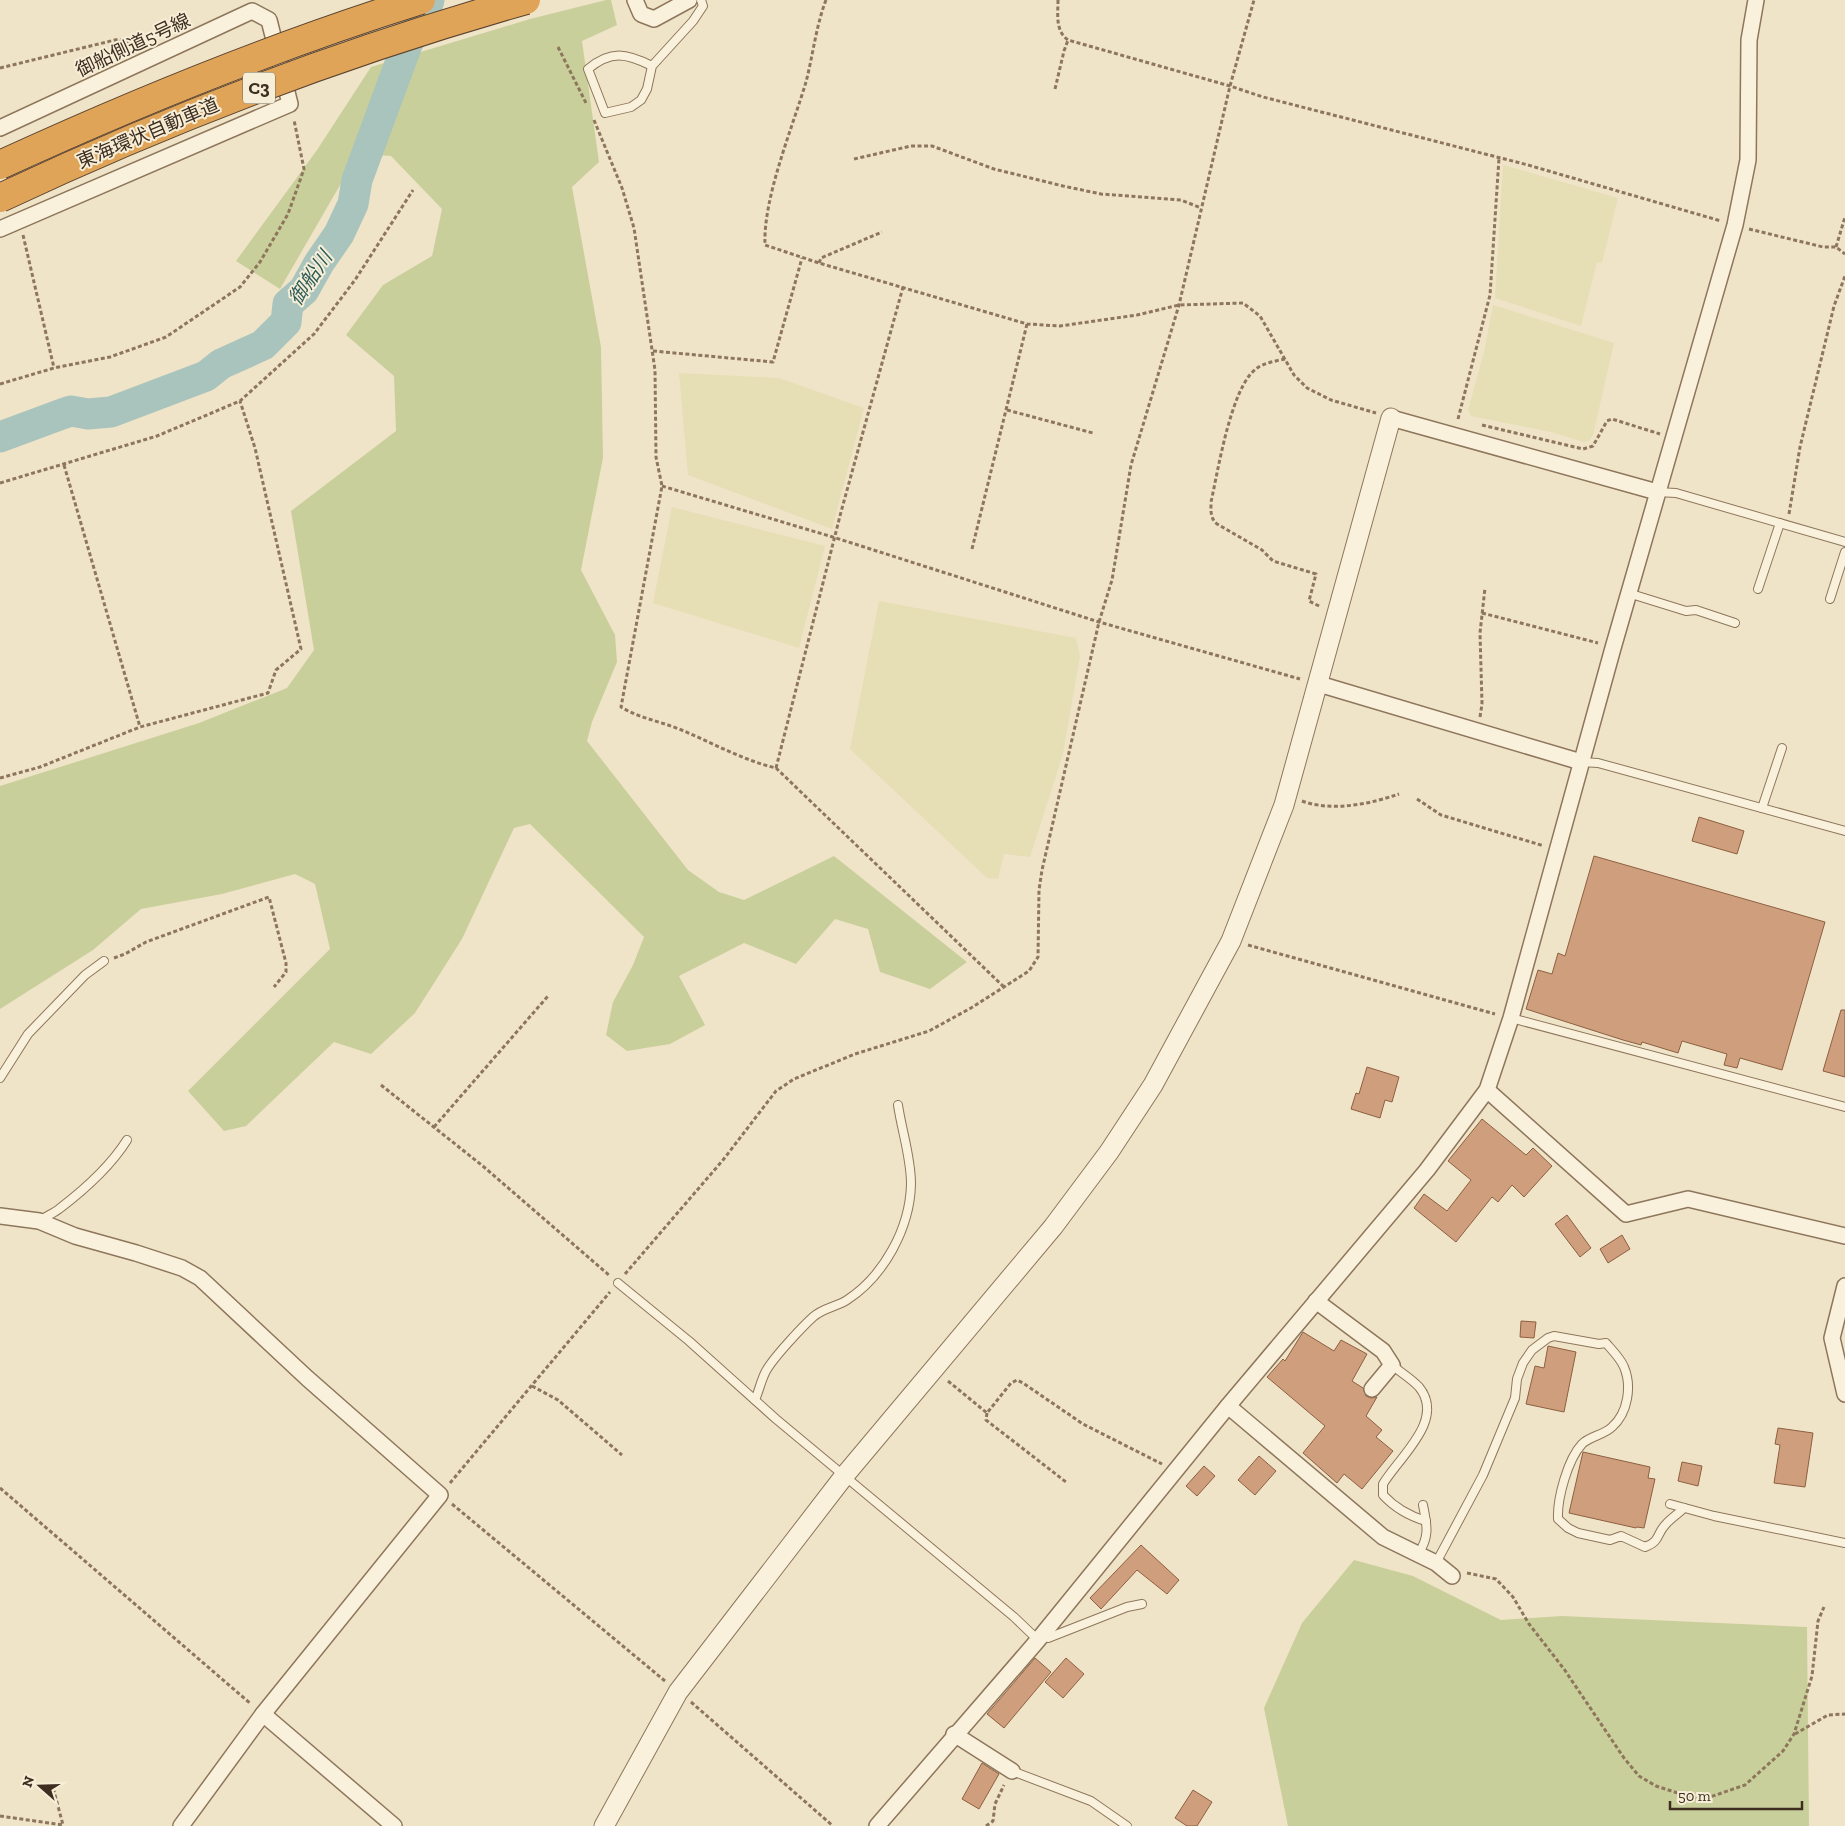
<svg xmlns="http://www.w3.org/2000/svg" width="1845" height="1826" viewBox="0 0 1845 1826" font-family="'Zilla Slab','Noto Sans JP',serif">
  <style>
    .farmland { fill: #e6deb5 }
    .green { fill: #c9cf9b }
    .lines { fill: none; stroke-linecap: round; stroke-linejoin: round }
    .river { stroke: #a9c4bc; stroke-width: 31 }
    .building { fill: #cf9f7d; stroke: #8d5f41 }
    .service-casing { stroke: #8d765c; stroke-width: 10 }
    .minor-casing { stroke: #8d765c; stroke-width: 18 }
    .tertiary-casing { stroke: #8d765c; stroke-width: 21 }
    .path { stroke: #8d765c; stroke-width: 3; stroke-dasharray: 4 2.5; stroke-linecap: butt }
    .service { stroke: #faf1dc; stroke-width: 8 }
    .minor { stroke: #faf1dc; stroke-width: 15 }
    .tertiary { stroke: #faf1dc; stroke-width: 19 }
    .motorway-bridge-casing { stroke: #5b4430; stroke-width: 30; stroke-linecap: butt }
    .motorway-bridge { stroke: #e0a458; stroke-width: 28 }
    .labels { text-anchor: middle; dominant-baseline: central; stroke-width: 4; stroke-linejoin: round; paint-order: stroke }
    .shield { fill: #f7eed8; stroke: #756857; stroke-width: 1 }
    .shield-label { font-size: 18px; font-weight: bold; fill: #3d2e20 }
    .street-label { font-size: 19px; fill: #3d2e20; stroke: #f7eed8 }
    .water-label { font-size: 20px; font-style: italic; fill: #2f5d5a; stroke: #f7eed8 }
  </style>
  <rect width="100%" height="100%" fill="#f0e4c8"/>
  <g class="farmland">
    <polygon points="1503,165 1618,198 1602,263 1597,262 1581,326 1495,298"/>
    <polygon points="1493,305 1614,343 1593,435 1589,441 1584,442 1551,432 1471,416 1468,410 1484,352"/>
    <polygon points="679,373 779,378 864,408 832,529 688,475"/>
    <polygon points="672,507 825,546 799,648 653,603"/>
    <polygon points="879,601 1076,638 1080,656 1063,754 1030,857 1004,854 998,879 987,878 850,749"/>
  </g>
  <g class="green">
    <polygon points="606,0 611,0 617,25 582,41 599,162 572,187 601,347 603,458 581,570 615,635 617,662 592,722 587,741 688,870 719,892 744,900 834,856 967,962 930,989 880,972 868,929 835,919 796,964 744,943 679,976 705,1025 670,1044 627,1051 606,1035 613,1002 633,965 644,937 530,824 514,828 462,939 415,1013 371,1054 334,1042 246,1126 224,1131 188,1091 330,949 315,884 295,874 222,894 141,909 93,950 0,1009 0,786 199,723 287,688 314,650 291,511 396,431 394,376 346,335 383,285 432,256 442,209 391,156 358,154 280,289 236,261 317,150 371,67 530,19"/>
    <polygon points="1354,1560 1413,1576 1501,1620 1562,1616 1807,1627 1809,1826 1288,1826 1264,1708 1302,1623"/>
  </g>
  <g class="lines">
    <polyline class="river" points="0,437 62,414 71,411 88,414 111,412 206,376 221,364 263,345 286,322 288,304 304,290 319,263 339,234 353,204 357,180 408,42 423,20 429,0"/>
  </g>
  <g class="building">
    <polygon points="1699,817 1744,831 1737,854 1692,841"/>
    <polygon points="1594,856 1825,922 1782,1070 1740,1058 1737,1068 1724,1065 1727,1054 1682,1041 1678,1053 1642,1042 1641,1045 1623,1040 1526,1009 1538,970 1552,974 1558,953 1565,956"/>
    <polygon points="1841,1010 1845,1010 1845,1077 1823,1071"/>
    <polygon points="1367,1067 1399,1077 1392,1102 1385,1100 1380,1118 1351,1109 1356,1093 1359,1094"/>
    <polygon points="1482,1119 1526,1155 1533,1148 1552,1166 1524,1197 1512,1185 1498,1202 1492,1197 1456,1242 1414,1208 1424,1194 1447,1211 1471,1180 1448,1161"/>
    <polygon points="1567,1215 1591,1248 1580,1257 1555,1224"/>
    <polygon points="1622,1235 1630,1249 1608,1263 1600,1249"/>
    <polygon points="1521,1321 1536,1322 1534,1338 1520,1337"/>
    <polygon points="1303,1332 1334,1351 1341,1340 1367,1354 1352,1381 1363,1388 1366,1396 1371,1398 1377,1397 1366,1416 1382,1430 1376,1437 1393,1451 1362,1489 1344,1474 1337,1483 1303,1453 1325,1426 1267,1377 1283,1359 1285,1361"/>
    <polygon points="1548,1346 1576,1352 1564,1412 1526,1404 1535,1366 1544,1368"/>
    <polygon points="1778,1428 1813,1433 1805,1487 1774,1483 1780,1445 1775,1444"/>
    <polygon points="1583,1452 1650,1467 1648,1478 1655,1479 1644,1528 1637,1527 1636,1528 1569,1513"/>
    <polygon points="1259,1456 1276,1471 1255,1495 1238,1480"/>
    <polygon points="1682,1462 1702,1466 1698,1486 1678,1481"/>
    <polygon points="1204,1466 1215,1476 1197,1496 1186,1486"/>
    <polygon points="1141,1545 1179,1580 1167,1594 1137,1570 1101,1609 1090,1598"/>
    <polygon points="1035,1658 1051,1672 1004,1728 987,1714"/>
    <polygon points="1066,1658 1084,1674 1063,1698 1045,1682"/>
    <polygon points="982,1763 999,1774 979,1809 962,1799"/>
    <polygon points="1193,1790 1212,1802 1197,1826 1187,1826 1175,1818"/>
  </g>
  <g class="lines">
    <g class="service-casing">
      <g id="service">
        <path d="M652,66C626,53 611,50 588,69L605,113L631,107L641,100L647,89L652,66L693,21L703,6L701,0"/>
        <polyline points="1657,492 1676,493 1845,542"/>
        <polyline points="1758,589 1780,523"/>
        <polyline points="1628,593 1686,611 1696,610 1735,623"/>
        <polyline points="1830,599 1845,552"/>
        <polyline points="1581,762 1598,763 1845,831"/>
        <polyline points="1762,808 1782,748"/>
        <polyline points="1511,1018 1845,1107"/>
        <polyline points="0,1078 28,1034 85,975 104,961"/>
        <path d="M40,1221C45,1216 53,1214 59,1209C84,1190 110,1167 127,1140"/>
        <polyline points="618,1283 689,1341 776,1419 1014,1617 1038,1640"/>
        <path d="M1392,1365C1400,1372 1412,1379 1419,1387C1446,1420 1399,1457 1383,1484V1495C1396,1509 1409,1516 1426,1521"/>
        <path d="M755,1400C759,1391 761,1380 766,1371C773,1358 802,1327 813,1317C823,1308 836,1307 847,1300C884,1276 910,1228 911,1184C911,1157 902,1132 898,1105"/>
        <polyline points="1670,1504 1714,1516 1845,1543"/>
        <path d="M1418,1554C1430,1537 1427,1525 1423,1505"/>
        <path d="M1436,1563L1483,1475L1515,1398L1517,1379L1523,1363L1532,1350L1548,1338L1554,1336L1599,1344L1606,1343C1612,1350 1621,1359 1624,1367C1632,1386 1628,1413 1612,1427C1604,1435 1590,1436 1582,1444C1568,1459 1557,1498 1558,1519L1568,1528L1578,1533L1610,1540L1621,1536L1645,1547C1661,1541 1656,1534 1666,1524C1671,1518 1678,1514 1684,1508"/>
        <polyline points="1041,1636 1048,1638 1127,1607 1142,1604"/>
        <polyline points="1012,1771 1091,1801 1127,1826"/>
      </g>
    </g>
    <g class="minor-casing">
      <g id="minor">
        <polyline points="635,0 641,14 654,19 689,0"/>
        <polyline points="0,128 252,11 269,20 290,104 0,229"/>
        <polyline points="1391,418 1657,492"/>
        <polyline points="1319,684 1581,762"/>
        <polyline points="1487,1090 1626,1214 1688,1199 1845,1236"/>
        <polyline points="0,1216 39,1221 75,1236 136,1253 182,1268 200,1278 307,1378 440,1495 263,1714 181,1826"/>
        <polyline points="1845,1286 1832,1338 1845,1394"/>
        <polyline points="1316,1301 1383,1351 1392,1365 1372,1389"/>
        <polyline points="1228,1406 1383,1537 1436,1563 1452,1576"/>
        <polyline points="263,1714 394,1826"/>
        <polyline points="954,1734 1012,1771"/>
        <polyline points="877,1826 1038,1640 1228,1406 1427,1170 1487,1090 1511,1018 1613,648 1735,225 1748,160 1749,40 1756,0"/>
      </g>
    </g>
    <g class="tertiary-casing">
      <polyline id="tertiary" points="604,1826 678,1692 845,1475 1053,1227 1109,1152 1153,1085 1231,941 1284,805 1391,418"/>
    </g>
    <g class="path">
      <path d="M826,0C816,26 813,55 806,82C792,129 763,198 765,245L819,263L1027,324L1060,326L1137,315L1179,305L1243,303L1260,316L1294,375L1307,388L1331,400L1376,413"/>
      <path d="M1058,0C1058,14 1055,31 1068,40L1230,86L1263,97L1528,165L1721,221"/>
      <polyline points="558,47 587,105"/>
      <polyline points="0,68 119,39 137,47"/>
      <polyline points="1055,89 1064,51 1068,40"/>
      <path d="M594,120L622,188L634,228L655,370L656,457L662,486L621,707C639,718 659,721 679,729C711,742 742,760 776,768L1004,987"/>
      <polyline points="854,159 911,146 932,146 994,169 1063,186 1101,194 1181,200 1201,208"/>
      <polyline points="1749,229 1823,247 1836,247 1845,254"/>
      <polyline points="23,235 54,368"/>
      <polyline points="1836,247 1845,217"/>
      <polyline points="819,263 821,258 882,232"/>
      <polyline points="653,351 773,362 802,258"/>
      <path d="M1285,359C1276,361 1263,363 1256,369C1231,387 1218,471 1211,502C1211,511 1210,518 1217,524L1262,550L1273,561L1316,574L1309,601L1321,607"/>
      <polyline points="0,384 54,368 110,357 166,337 240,287 260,262 288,214 304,169 294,120"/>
      <polyline points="1007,410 1093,433"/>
      <polyline points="1458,419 1490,295 1499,158"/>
      <polyline points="1482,425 1583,449 1593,446 1607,421 1612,419 1660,434"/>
      <polyline points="64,465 140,727"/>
      <polyline points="0,483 157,436 240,401 314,334 355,280 413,190"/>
      <polyline points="662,486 836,538 1099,622 1300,679"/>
      <polyline points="1789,514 1800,447 1834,306 1845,276"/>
      <polyline points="972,549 1027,324"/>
      <polyline points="1482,613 1598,643"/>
      <polyline points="1480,717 1482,704 1480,633 1485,588"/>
      <polyline points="776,768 841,512 903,287"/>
      <polyline points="0,778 40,767 140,727 268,693 276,670 301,649 255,448 240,401"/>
      <polyline points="1417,799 1441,815 1544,846"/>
      <path d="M1302,801C1332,812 1370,804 1399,794"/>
      <polyline points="1248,945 1495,1014"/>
      <polyline points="114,958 125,954 146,942 269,897 286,963 286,972 274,987"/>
      <polyline points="381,1085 484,1167 610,1276"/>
      <polyline points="434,1127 548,996"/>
      <polyline points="625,1274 723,1160 776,1091 794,1079 855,1054 929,1031 971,1008 1029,971 1038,957 1039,890 1042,870 1099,622 1112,580 1131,465 1179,305 1230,86 1254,0"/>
      <polyline points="948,1381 987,1413 1011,1383 1017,1380 1023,1383 1083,1424 1162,1464"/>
      <polyline points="532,1386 558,1400 622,1455"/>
      <polyline points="987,1413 986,1420 1066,1482"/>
      <polyline points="450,1483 610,1292"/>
      <polyline points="0,1488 251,1704"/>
      <polyline points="452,1504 665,1681"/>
      <polyline points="1467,1573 1496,1579 1513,1597 1529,1624 1564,1669 1624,1758 1639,1776 1656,1786 1693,1798 1710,1797 1745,1785 1783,1751 1794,1734 1812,1676 1818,1621 1824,1607"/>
      <polyline points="691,1702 833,1826"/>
      <polyline points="1795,1734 1828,1715 1845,1714"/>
      <polyline points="0,1816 63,1825 54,1791"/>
      <polyline points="986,1826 993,1821 995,1804 1004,1785"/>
    </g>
    <use href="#service" class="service"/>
    <use href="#minor" class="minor"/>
    <use href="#tertiary" class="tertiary"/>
    <g class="motorway-bridge-casing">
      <g id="motorway-bridge">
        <path d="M0,165C137,102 277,45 421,0"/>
        <path d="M0,198C170,118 345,51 526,0"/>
      </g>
    </g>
    <use href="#motorway-bridge" class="motorway-bridge"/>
  </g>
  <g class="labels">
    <rect class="shield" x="243" y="72.5" width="32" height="31" rx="4"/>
    <g class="shield-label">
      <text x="259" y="88">C3</text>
    </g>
    <g class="street-label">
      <text transform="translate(133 45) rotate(-25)">御船側道5号線</text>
      <text transform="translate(148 133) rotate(-23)">東海環状自動車道</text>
    </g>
    <g class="water-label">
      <text transform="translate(310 278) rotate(-56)">御船川</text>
    </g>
  </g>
  <g transform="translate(40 1786) rotate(290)" stroke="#f7eed8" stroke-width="4" paint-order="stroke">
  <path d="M0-4L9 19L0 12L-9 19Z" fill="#3d2e20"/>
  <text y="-8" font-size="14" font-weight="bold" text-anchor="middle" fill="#3d2e20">N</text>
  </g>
  <path d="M1670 1801v8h132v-8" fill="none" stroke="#3d2e20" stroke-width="2.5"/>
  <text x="1678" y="1801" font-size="15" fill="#3d2e20" stroke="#f7eed8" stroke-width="4" paint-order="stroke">50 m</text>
</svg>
